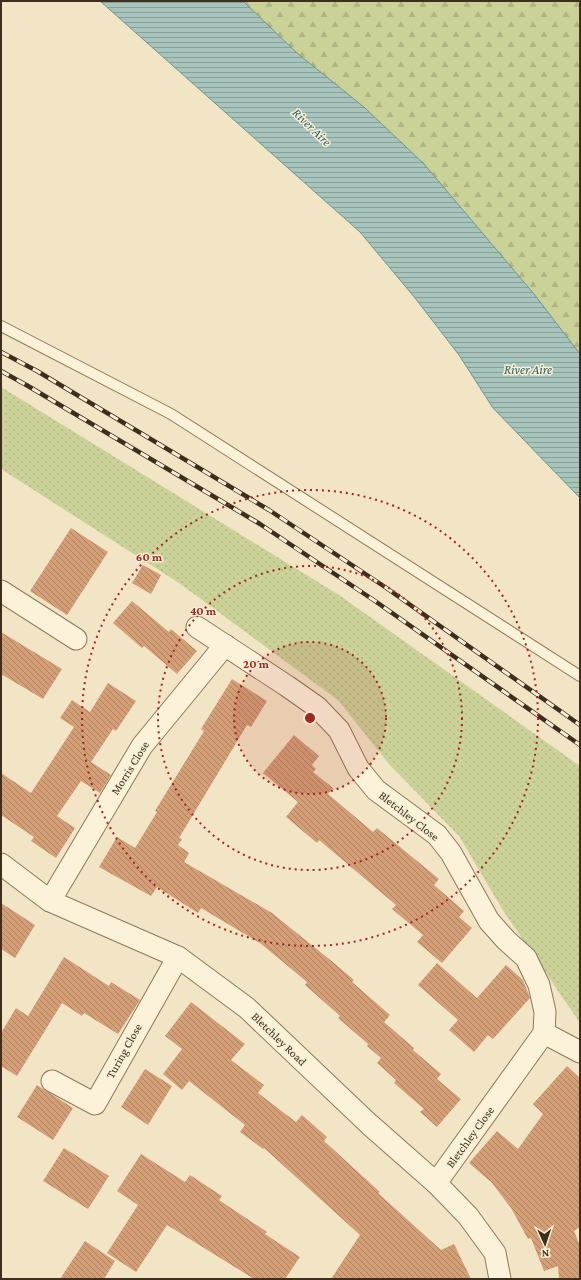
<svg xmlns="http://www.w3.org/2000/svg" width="581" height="1280" viewBox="0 0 581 1280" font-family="'Crimson Pro',serif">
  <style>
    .grass { fill: url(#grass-dots) }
    .forest { fill: url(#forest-firs) }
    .water { fill: url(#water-rules); stroke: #6c958b }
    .building { fill: url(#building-back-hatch) }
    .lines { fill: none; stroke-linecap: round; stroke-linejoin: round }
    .service-casing { stroke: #907758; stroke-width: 12 }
    .minor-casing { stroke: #907758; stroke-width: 23 }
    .service { stroke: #fcf2d9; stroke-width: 10 }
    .minor { stroke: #fcf2d9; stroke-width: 21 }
    .rail-casing { stroke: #3e2e1e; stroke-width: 4.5 }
    .rail { stroke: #f9efd5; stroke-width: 3; stroke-dasharray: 9; stroke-linecap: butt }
    .ring { fill: none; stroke: #a52322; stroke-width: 2; stroke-dasharray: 2 4 }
    .labels { text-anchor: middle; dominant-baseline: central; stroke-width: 3; stroke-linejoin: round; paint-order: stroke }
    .street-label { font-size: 12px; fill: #3e2e1e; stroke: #f9efd5 }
    .water-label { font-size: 13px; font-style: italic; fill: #2c5f5d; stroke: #f9efd5 }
    .centre { fill: #a52322; stroke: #f9efd5; stroke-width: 2 }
    .ring-label { font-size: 12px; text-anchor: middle; font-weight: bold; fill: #a52322; stroke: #f9efd5; stroke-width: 3; stroke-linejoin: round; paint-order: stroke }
  </style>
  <defs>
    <pattern id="grass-dots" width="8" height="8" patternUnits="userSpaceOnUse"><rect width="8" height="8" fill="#cad297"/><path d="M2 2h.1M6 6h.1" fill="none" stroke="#afb582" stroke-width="1.8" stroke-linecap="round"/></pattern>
    <pattern id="forest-firs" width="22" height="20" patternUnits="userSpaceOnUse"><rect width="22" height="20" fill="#cad297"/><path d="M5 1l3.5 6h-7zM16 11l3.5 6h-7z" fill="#afb582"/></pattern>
    <pattern id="water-rules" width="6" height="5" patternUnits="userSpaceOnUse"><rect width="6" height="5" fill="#a7c5bd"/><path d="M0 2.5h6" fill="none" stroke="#89a099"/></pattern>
    <pattern id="building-back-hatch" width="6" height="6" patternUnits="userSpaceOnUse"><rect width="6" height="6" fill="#d49f77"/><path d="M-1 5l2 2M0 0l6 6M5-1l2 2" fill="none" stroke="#ad8261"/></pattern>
  </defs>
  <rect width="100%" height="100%" fill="#f2e5c5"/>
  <polygon class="grass" points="1,387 339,595 580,766 580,1023 504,912 459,836 389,764 338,700 179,583 1,469"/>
  <polygon class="forest" points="243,1 580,1 580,354 534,294 424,164 365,108 297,53"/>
  <polygon class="water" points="100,1 243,1 297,53 365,108 424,164 534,294 580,354 580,498 493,408 459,355 415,298 360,232"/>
  <g class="building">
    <polygon points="71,528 108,552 67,615 30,591"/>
    <polygon points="143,565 161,575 151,594 132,583"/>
    <polygon points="132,601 169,632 171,629 197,651 177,674 144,646 142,648 113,623"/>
    <polygon points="1,632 62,669 43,699 1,674"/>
    <polygon points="232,679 267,701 251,727 247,725 179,838 182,839 178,845 189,853 184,862 272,913 334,963 354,980 352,982 390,1015 384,1022 414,1048 413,1050 441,1074 437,1079 461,1099 437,1127 420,1112 424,1109 394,1083 396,1080 377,1063 381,1058 367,1046 368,1044 338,1018 340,1016 305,985 307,982 260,943 201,908 198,913 157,887 151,896 99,867 117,837 135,848 157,812 155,811 204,731 201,729"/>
    <polygon points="108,683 136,701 116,731 113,729 91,762 111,775 100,793 81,781 57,816 75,828 56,858 31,841 34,837 1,815 1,773 31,793 74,727 60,718 72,700 90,712"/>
    <polygon points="294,735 319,756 312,765 316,769 313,772 333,788 328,794 373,832 377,828 439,879 434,885 464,911 459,917 472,928 442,963 417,942 423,935 392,909 396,905 319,840 317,843 286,817 298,802 263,773"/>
    <polygon points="1,903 35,925 15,958 1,949"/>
    <polygon points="64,957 109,986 111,982 140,1000 118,1034 84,1013 82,1016 62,1003 17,1076 1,1066 1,1033 16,1008 28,1016"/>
    <polygon points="437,963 477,998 506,965 523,980 530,998 493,1039 488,1035 474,1052 449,1030 458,1020 418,985"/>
    <polygon points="191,1002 245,1044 231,1060 264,1085 258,1093 296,1122 302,1115 327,1137 324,1141 380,1192 378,1193 441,1250 454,1244 471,1279 331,1279 360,1235 264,1148 263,1149 240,1132 245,1125 189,1081 182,1090 163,1074 182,1049 165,1036"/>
    <polygon points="567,1066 580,1078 580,1227 574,1231 580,1246 580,1279 559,1279 558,1266 544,1271 531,1238 528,1239 511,1208 492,1183 469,1163 497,1131 518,1149 543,1114 533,1104"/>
    <polygon points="145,1069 172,1086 148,1125 121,1107"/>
    <polygon points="37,1085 73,1108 53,1140 17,1117"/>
    <polygon points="64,1148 109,1176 88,1209 43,1181"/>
    <polygon points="141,1154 185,1182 190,1175 222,1196 219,1200 267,1232 265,1234 300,1257 285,1279 254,1279 167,1225 136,1272 107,1253 138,1205 117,1191"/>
    <polygon points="85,1241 115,1261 104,1279 60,1279"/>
  </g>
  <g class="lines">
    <g class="service-casing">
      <polyline id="service" points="1,326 171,414 580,676"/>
    </g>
    <g class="minor-casing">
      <g id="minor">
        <polyline points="1,591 76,639"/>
        <polyline points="197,627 287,686 317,707 339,730 358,768 376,790 437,835 451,853 489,921 506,940 526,958 539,985 545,1012 544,1033 436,1183"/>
        <polyline points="1,864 50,901 178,957 247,1008 369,1124 436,1183 468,1216 495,1253 500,1279"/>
        <polyline points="50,901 142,746 225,645"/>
        <polyline points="544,1033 580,1052"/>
        <polyline points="52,1081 95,1104 178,957"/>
      </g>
    </g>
    <use href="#service" class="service"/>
    <use href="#minor" class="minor"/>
    <g class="rail-casing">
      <g id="rail">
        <polyline points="1,352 37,371 269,510 385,587 580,725"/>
        <polyline points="1,371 28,386 260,524 375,601 580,745"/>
      </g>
    </g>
    <use href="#rail" class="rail"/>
  </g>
  <circle cx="310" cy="718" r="76" fill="#a52322" fill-opacity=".12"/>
  <g class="ring">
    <circle cx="310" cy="718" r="76"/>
    <circle cx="310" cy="718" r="152"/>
    <circle cx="310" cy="718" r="228"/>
  </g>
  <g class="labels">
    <g class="street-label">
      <text transform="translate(130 768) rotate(-58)">Morris Close</text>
      <text transform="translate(409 816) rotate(38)">Bletchley Close</text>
      <text transform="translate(279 1039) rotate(44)">Bletchley Road</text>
      <text transform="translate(124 1051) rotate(-61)">Turing Close</text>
      <text transform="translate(470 1137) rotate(-54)">Bletchley Close</text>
    </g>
    <g class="water-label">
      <text transform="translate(312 127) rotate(44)">River Aire</text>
      <text x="528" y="369">River Aire</text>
    </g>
  </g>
  <circle cx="310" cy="718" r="6" class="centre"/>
  <g class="ring-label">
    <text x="149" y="561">60 m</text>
    <text x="203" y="615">40 m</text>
    <text x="256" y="668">20 m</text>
  </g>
  <rect width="581" height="1280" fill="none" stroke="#3e2e1e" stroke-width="4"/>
  <g transform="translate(545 1244) rotate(177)" stroke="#f9efd5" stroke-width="3" paint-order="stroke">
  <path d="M0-3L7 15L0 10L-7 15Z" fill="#3e2e1e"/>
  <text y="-6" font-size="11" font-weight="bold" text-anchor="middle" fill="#3e2e1e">N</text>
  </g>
</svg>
